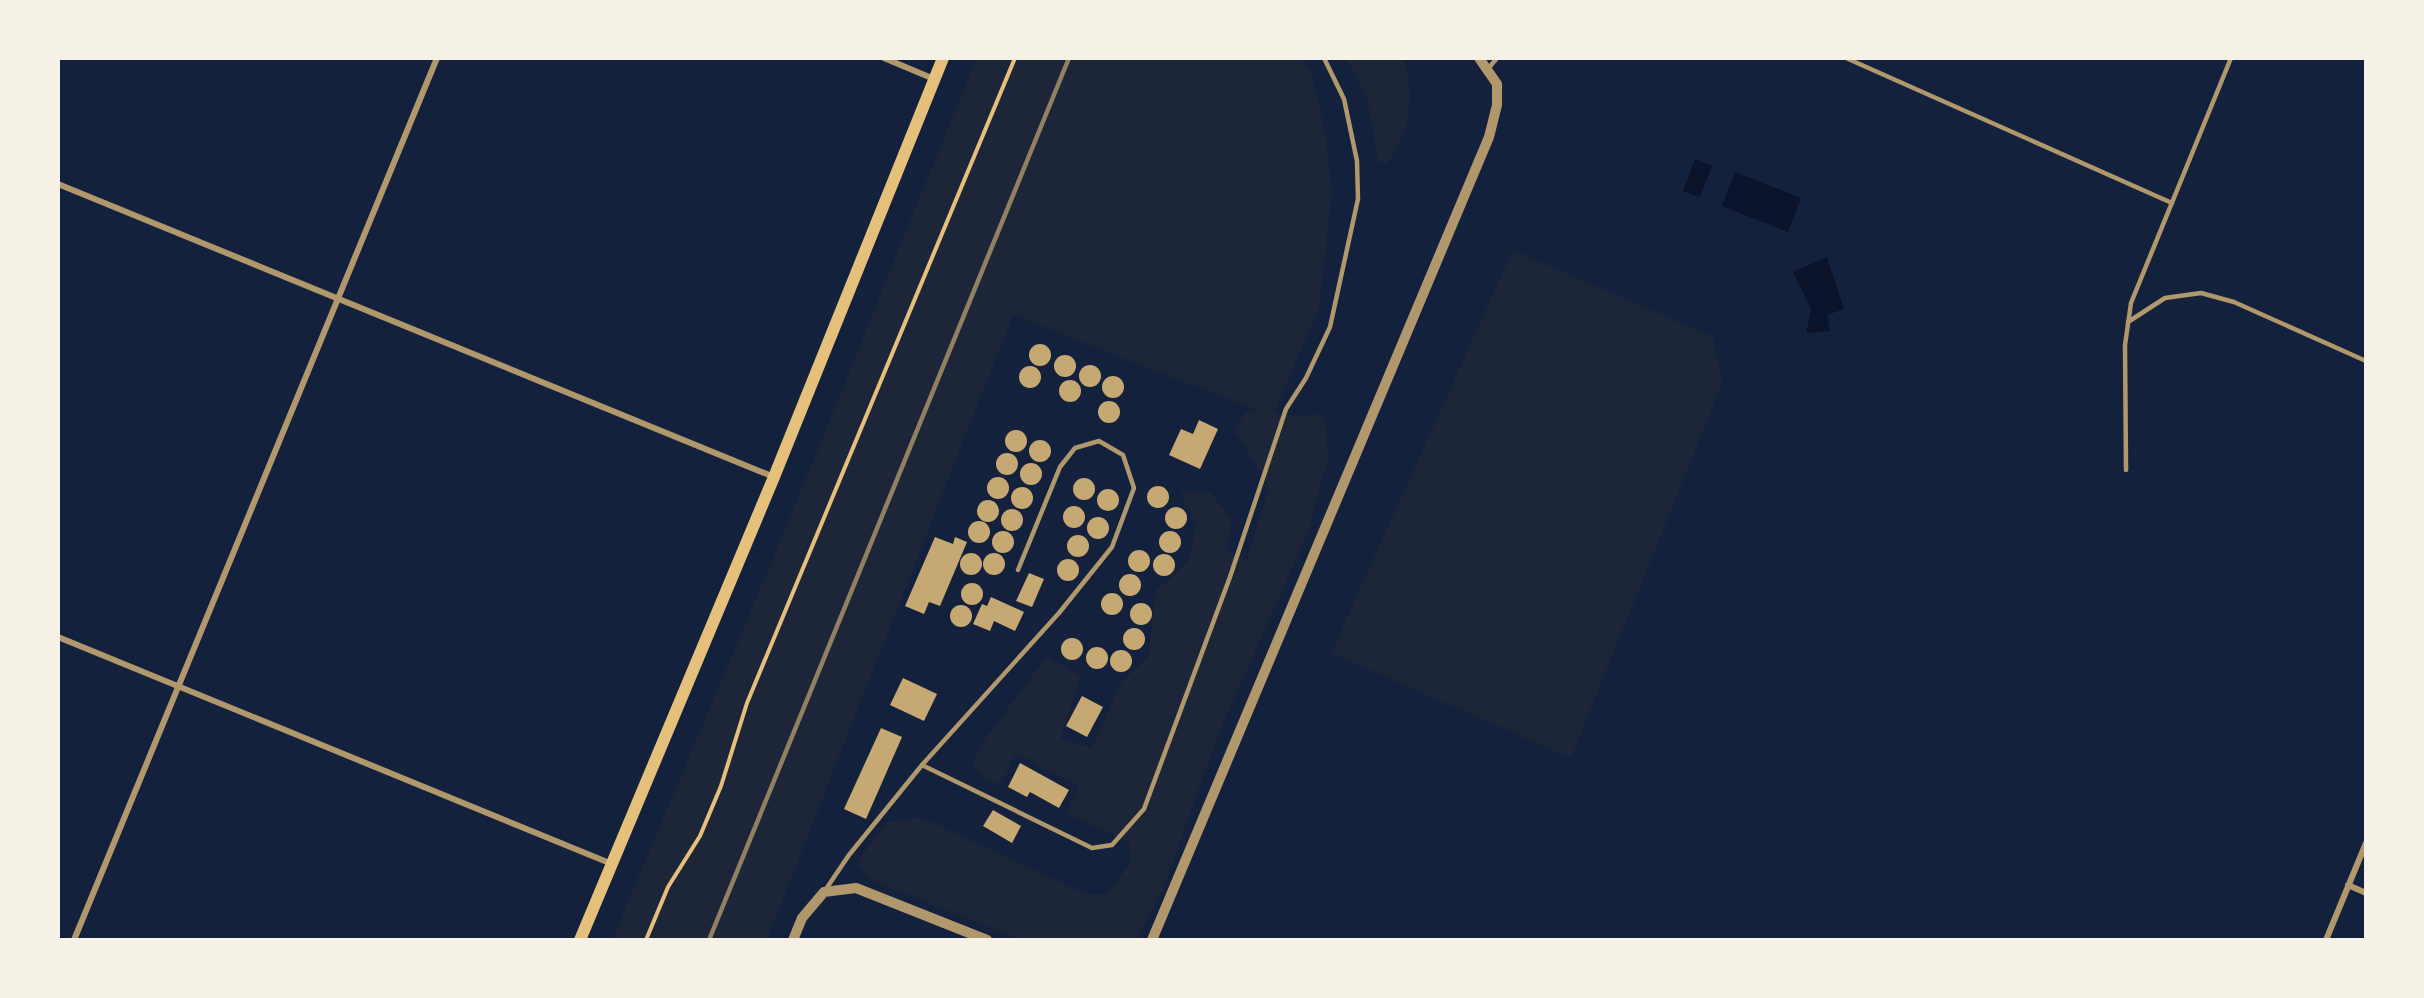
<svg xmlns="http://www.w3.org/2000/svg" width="2424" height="998" viewBox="0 0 2424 998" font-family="Spectral,serif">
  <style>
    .green { fill: #1d2539 }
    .water { fill: #0b132b }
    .building { fill: #c6a872 }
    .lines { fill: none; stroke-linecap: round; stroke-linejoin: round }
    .path { stroke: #e5c07b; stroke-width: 4 }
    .service { stroke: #b1986c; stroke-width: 4.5 }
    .minor { stroke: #b1986c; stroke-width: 6 }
    .tertiary { stroke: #b1986c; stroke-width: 10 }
    .secondary { stroke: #e5c07b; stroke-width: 12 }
    .rail { stroke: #918062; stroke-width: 4.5 }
  </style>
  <rect width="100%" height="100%" fill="#14213d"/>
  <g class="green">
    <polygon points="976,59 1303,59 1312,73 1326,139 1332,191 1319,308 1274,413 1295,416 1324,414 1328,458 1308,532 1220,730 1164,886 1137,939 1019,939 868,879 857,862 887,822 921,817 1084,893 1106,895 1131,862 1130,843 1066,813 1079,786 1016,753 1000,784 985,780 972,764 988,735 1047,656 1080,676 1061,739 1092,748 1122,681 1148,658 1156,591 1188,562 1196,526 1180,490 1211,493 1231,518 1227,552 1247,561 1269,486 1235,432 1246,411 1259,411 1013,315 767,939 612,940 790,518"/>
    <path d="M1347,59H1403C1415,95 1410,133 1387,164L1379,161L1367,99Z"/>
    <polygon points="1513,250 1713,337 1722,383 1571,758 1331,653"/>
  </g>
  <g class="water">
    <polygon points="1695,159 1712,166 1700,197 1683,191"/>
    <polygon points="1735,172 1801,198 1788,232 1722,206"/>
    <polygon points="1827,257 1844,309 1827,315 1830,331 1806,333 1811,309 1793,272"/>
  </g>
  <g class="building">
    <circle cx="1040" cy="355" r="11"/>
    <circle cx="1065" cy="366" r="11"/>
    <circle cx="1090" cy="376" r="11"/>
    <circle cx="1030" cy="377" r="11"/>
    <circle cx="1113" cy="387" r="11"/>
    <circle cx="1070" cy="391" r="11"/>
    <circle cx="1109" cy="412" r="11"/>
    <polygon points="1199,420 1218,429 1200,469 1169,455 1181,429 1193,434"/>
    <circle cx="1016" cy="441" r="11"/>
    <circle cx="1040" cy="451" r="11"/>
    <circle cx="1007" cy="464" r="11"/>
    <circle cx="1031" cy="474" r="11"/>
    <circle cx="998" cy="488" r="11"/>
    <circle cx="1084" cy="489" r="11"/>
    <circle cx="1158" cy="497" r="11"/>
    <circle cx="1022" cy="498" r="11"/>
    <circle cx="1108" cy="500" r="11"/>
    <circle cx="988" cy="511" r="11"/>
    <circle cx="1074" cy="517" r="11"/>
    <circle cx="1176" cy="518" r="11"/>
    <circle cx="1012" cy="520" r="11"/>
    <circle cx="1098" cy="528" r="11"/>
    <circle cx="979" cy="532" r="11"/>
    <circle cx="1003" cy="542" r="11"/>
    <circle cx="1170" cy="542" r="11"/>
    <circle cx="1078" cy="546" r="11"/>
    <polygon points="935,537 953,544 955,537 967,542 940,606 929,602 924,614 905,606"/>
    <circle cx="1139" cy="561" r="11"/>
    <circle cx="971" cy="564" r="11"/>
    <circle cx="994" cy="564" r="11"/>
    <circle cx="1164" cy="565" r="11"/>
    <circle cx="1068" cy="570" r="11"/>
    <polygon points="1029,573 1044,579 1032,607 1016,601"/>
    <circle cx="1130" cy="585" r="11"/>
    <circle cx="972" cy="594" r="11"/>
    <circle cx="1112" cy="604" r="11"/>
    <polygon points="991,597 1024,612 1015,631 994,621 990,631 973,624 982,604 987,606"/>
    <circle cx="1141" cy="614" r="11"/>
    <circle cx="961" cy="616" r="11"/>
    <circle cx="1134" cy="639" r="11"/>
    <circle cx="1072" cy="649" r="11"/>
    <circle cx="1097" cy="658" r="11"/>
    <circle cx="1121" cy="661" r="11"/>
    <polygon points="903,678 937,694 924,721 890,705"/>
    <polygon points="1082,696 1103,707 1087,737 1066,726"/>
    <polygon points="881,728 902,737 866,819 844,809"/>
    <polygon points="1020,763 1069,790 1059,808 1030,792 1027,797 1008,787"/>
    <polygon points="993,810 1021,826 1012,843 983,826"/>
  </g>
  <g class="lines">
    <polyline class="path" points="646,940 668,887 700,836 721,786 747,703 1015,58"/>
    <g class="service">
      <polyline points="1846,58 2172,203"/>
      <polyline points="1487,70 1497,58"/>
      <polyline points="2128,322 2165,298 2201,293 2234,302 2366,361"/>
      <polyline points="2126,470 2125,345 2131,303 2231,58"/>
      <polyline points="922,765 1092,848 1112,845 1144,809 1230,577 1286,409 1306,378 1330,327 1358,199 1357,161 1344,99 1324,58"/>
      <polyline points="826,889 849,855 922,765 1059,613 1112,547 1134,488 1123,455 1099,441 1075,448 1060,467 1018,570"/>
    </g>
    <g class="minor">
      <polyline points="884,58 934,79"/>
      <polyline points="58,184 774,477"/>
      <polyline points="58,637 612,864"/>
      <polyline points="2348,885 2366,893"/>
      <polyline points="74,940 437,58"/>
      <polyline points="2326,940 2366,843"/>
    </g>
    <g class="tertiary">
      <polyline points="793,940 802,918 824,892 856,888 987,940"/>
      <polyline points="1152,940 1489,137 1497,105 1497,84 1479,58"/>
    </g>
    <polyline class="secondary" points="580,940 774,477 943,58"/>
    <polyline class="rail" points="709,940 1069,58"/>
  </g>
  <rect width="2424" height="998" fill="none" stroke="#f6f1e7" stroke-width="120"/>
</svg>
